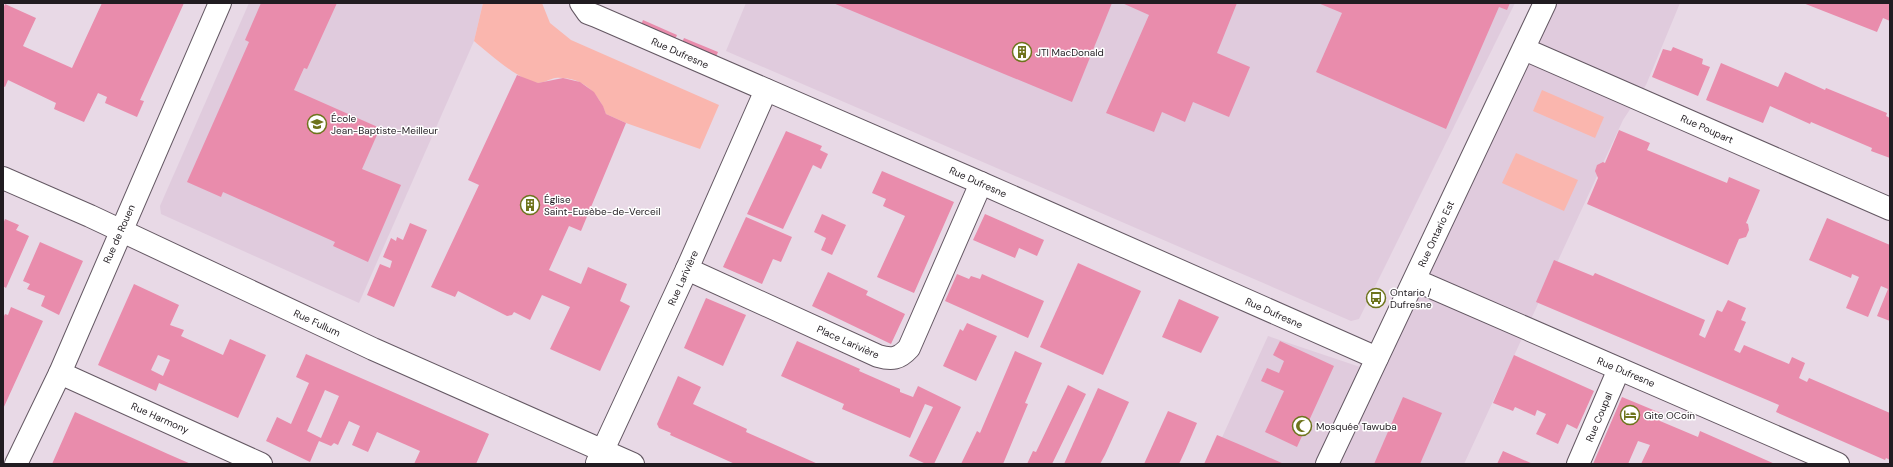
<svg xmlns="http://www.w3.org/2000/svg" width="1893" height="467" viewBox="0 0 1893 467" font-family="'DM Sans',sans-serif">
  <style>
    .built { fill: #e0cbdd }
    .green { fill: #fab6ae }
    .building { fill: #e98cac; fill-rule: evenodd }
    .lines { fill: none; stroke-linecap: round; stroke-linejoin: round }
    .street-casing { stroke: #645863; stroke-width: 24 }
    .secondary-casing { stroke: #645863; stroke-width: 24 }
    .street { stroke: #fff; stroke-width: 22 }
    .secondary { stroke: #fff; stroke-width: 22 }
    .labels { text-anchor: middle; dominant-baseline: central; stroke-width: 3; stroke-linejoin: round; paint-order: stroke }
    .poi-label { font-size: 10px; fill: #211c21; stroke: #fff; text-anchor: start }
    .street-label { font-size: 10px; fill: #211c21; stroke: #fff }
  </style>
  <rect width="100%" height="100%" fill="#e8d9e6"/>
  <g class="built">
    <polygon points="249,3 483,3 474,41 359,303 161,214 160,206"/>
    <polygon points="746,3 1515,3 1359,319 1351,321 726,51"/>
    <polygon points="1549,3 1680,3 1646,85 1623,120 1464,464 1210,464 1268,336 1381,374"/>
  </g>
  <g class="green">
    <path d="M483,3H542L550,23L571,40L719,105L700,149L626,123L606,114C598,91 580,76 555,78C550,79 543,83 538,83C521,82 487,52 474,41Z"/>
    <polygon points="1542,90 1604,117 1595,138 1533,111"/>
    <polygon points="1516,153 1578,180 1564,211 1502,183"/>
  </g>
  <g class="building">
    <polygon points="102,3 184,3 140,100 144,101 137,117 105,103 107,97 98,93 84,122 54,109 56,103 8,80 5,87 3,86 3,9 5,4 36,18 23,46 72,68"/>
    <polygon points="261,3 337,3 307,69 304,68 294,90 380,128 362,169 401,185 368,262 333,246 335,242 223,192 221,197 187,182 249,42 245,40"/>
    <polygon points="833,3 1112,3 1072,102"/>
    <polygon points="1122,3 1237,3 1217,53 1250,67 1229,117 1193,102 1185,122 1162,112 1154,132 1106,113 1149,15"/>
    <polygon points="1318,3 1510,3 1507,10 1499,7 1446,129 1316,72 1342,13"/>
    <polygon points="1803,3 1890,3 1890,21 1883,18 1877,32"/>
    <polygon points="643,20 677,35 673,44 639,30"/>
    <polygon points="684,38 718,52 714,61 680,47"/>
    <polygon points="1673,47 1703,59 1702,64 1710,67 1698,96 1652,77 1663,49 1671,51"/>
    <polygon points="1721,63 1778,87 1785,72 1825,90 1826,88 1887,113 1886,116 1890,118 1890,158 1871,151 1872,148 1811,122 1810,124 1770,106 1763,123 1706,100"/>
    <polygon points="517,75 538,83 563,78 580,82 594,92 603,106 606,114 626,123 581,231 569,226 549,270 581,284 588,267 627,284 620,301 630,306 600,371 550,349 570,307 542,295 530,320 514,312 512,315 507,316 458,291 455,297 431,287 479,185 468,180"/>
    <polygon points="1619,130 1650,143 1647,150 1727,183 1729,177 1760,190 1746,223 1748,224 1749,230 1746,237 1739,239 1728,265 1587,204 1598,178 1595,171 1597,165 1603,162 1605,163"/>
    <polygon points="786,131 822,146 820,150 828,154 821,169 813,165 783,229 747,214"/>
    <polygon points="882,171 954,202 914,293 877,277 905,216 883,206 886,199 872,193"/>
    <polygon points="822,214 846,225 832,255 821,250 826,238 814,232"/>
    <polygon points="985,214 1044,240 1037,256 1019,248 1015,258 973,240"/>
    <polygon points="746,217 792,237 781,262 773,259 762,284 723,267"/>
    <polygon points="1827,218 1890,245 1890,321 1877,316 1888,289 1881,286 1868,317 1846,308 1859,277 1852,274 1851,278 1809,260"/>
    <polygon points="5,219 19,225 16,230 29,236 6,288 3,286 3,224"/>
    <polygon points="410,223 427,230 394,307 367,295 380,264 390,268 392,261 383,257 391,238 396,241 397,237 403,240"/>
    <polygon points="40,242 83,261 59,315 41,306 45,296 27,289 30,284 23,281"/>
    <polygon points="1554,260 1593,276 1595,273 1705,320 1699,335 1705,338 1717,310 1722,312 1728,300 1746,308 1741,320 1746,322 1734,350 1740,353 1744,345 1789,364 1792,357 1805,363 1799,378 1807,382 1809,378 1890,413 1890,460 1886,458 1885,460 1776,412 1779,405 1772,402 1536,302"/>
    <polygon points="1078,263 1141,291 1103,375 1040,347"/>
    <polygon points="828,272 868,291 866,295 905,314 891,344 812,306"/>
    <polygon points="957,274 969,279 971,276 980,279 982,274 1044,301 1028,338 945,301"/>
    <path d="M134,284L179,305L170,325L184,330L181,336L223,355L230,339L266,355L238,418L159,383L156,391L98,365ZM158,355L170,360L163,376L151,370Z"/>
    <polygon points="706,298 746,315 723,366 684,348"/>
    <polygon points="1179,299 1219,317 1201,353 1162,337"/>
    <polygon points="11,307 43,321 3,409 3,318 5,314 8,315"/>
    <polygon points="967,323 997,336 976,381 943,366 960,329 963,331"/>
    <polygon points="797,341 860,369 859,371 900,389 900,392 913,397 918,386 961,407 934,464 926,464 909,456 933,407 925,404 910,438 842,409 844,404 781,376"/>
    <polygon points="1280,341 1334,366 1297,447 1265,432 1284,391 1261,381 1267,368 1279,373 1284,361 1273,355"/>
    <polygon points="1015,351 1042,363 1025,403 1028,404 1003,464 961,464 977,431 980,433"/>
    <path d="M306,354L489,434L476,464H414L420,451L377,432L368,452L352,445L360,426L349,421L338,445L334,443L331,446L319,441L310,462L266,441L277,417L291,424L309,383L296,377ZM325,390L339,396L321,438L307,431Z"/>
    <polygon points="1514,355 1594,391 1577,429 1567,424 1558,444 1536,434 1546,414 1537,410 1535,416 1515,407 1513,411 1493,403"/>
    <polygon points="678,376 701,387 693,404 747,429 746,432 818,464 735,464 670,435 671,433 659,428 657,424"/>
    <polygon points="1068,385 1086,394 1052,464 1027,464 1033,451 1036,452"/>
    <polygon points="1098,388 1129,402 1105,455 1100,464 1064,464"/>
    <polygon points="1403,397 1442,413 1420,464 1374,464"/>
    <polygon points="1622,397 1663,414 1660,421 1698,437 1700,431 1775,464 1641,464 1650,445 1638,441 1628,464 1593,464"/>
    <polygon points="1168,411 1197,423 1185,451 1179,464 1144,464"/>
    <polygon points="75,412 168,454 191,464 52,464"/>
    <polygon points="1217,435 1243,446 1284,464 1204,464"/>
    <polygon points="1503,451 1533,464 1497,464"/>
  </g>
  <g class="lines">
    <g class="street-casing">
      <g id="street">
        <polyline points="581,3 588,13 596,16 981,183 1377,358"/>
        <polyline points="1524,49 1890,209"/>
        <polyline points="3,178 90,216 373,349 633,464"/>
        <path d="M687,269L878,356C892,360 899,359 909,348L981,183"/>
        <polyline points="1415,280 1838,464"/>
        <polyline points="60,373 261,464"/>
        <polyline points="597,463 687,269 766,90"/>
        <polyline points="16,464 60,373 220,3"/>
        <polyline points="1578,464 1619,369"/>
      </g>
    </g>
    <g class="secondary-casing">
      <polyline id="secondary" points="1327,464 1545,3"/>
    </g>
    <use href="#street" class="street"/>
    <use href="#secondary" class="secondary"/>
  </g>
  <defs>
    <g id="building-ring" transform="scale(1)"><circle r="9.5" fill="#fff" stroke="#6e741c" stroke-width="1.5"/><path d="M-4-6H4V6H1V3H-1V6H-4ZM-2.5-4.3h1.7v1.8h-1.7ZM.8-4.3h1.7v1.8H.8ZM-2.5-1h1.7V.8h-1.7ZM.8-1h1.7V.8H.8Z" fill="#6e741c"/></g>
    <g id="school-ring" transform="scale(1)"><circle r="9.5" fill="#fff" stroke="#6e741c" stroke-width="1.5"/><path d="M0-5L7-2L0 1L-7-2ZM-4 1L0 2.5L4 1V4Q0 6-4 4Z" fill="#6e741c"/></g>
    <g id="bus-ring" transform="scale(1)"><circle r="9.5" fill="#fff" stroke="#6e741c" stroke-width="1.5"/><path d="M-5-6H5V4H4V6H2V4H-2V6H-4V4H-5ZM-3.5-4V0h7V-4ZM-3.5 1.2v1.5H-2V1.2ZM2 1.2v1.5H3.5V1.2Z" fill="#6e741c"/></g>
    <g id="hotel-ring" transform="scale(1)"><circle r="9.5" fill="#fff" stroke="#6e741c" stroke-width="1.5"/><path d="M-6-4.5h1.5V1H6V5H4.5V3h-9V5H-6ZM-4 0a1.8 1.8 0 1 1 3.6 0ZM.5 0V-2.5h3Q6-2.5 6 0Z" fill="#6e741c"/></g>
    <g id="mosque-ring" transform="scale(1)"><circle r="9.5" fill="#fff" stroke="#6e741c" stroke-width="1.5"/><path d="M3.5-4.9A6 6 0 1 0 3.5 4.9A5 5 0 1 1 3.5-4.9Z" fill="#6e741c"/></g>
  </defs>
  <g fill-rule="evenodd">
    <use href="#building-ring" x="1022" y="52"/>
    <use href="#school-ring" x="317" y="124"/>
    <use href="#building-ring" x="530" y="205"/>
    <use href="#bus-ring" x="1376" y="298"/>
    <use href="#hotel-ring" x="1630" y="415"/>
    <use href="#mosque-ring" x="1302" y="426"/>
  </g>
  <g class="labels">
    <g class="poi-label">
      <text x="1036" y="52">JTI MacDonald</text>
      <text x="331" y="118">École<tspan x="331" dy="12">Jean-Baptiste-Meilleur</tspan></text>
      <text x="544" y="199">Église<tspan x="544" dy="12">Saint-Eusèbe-de-Verceil</tspan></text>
      <text x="1390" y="292">Ontario /<tspan x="1390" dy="12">Dufresne</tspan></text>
      <text x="1644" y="415">Gite OCoin</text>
      <text x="1316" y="426">Mosquée Tawuba</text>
    </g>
    <g class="street-label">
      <text transform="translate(680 53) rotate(24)">Rue Dufresne</text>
      <text transform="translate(1707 129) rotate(24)">Rue Poupart</text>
      <text transform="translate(978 182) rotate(24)">Rue Dufresne</text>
      <text transform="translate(119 234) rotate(-66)">Rue de Rouen</text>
      <text transform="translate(1436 234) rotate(-65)">Rue Ontario Est</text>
      <text transform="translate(683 278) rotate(-66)">Rue Larivière</text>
      <text transform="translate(1274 313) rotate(24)">Rue Dufresne</text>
      <text transform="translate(317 323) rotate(25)">Rue Fullum</text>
      <text transform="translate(848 342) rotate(24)">Place Larivière</text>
      <text transform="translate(1626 372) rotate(23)">Rue Dufresne</text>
      <text transform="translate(1599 417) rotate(-67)">Rue Coupal</text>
      <text transform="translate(160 418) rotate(24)">Rue Harmony</text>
    </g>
  </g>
  <rect width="1893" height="467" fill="none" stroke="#211c21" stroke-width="8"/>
</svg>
